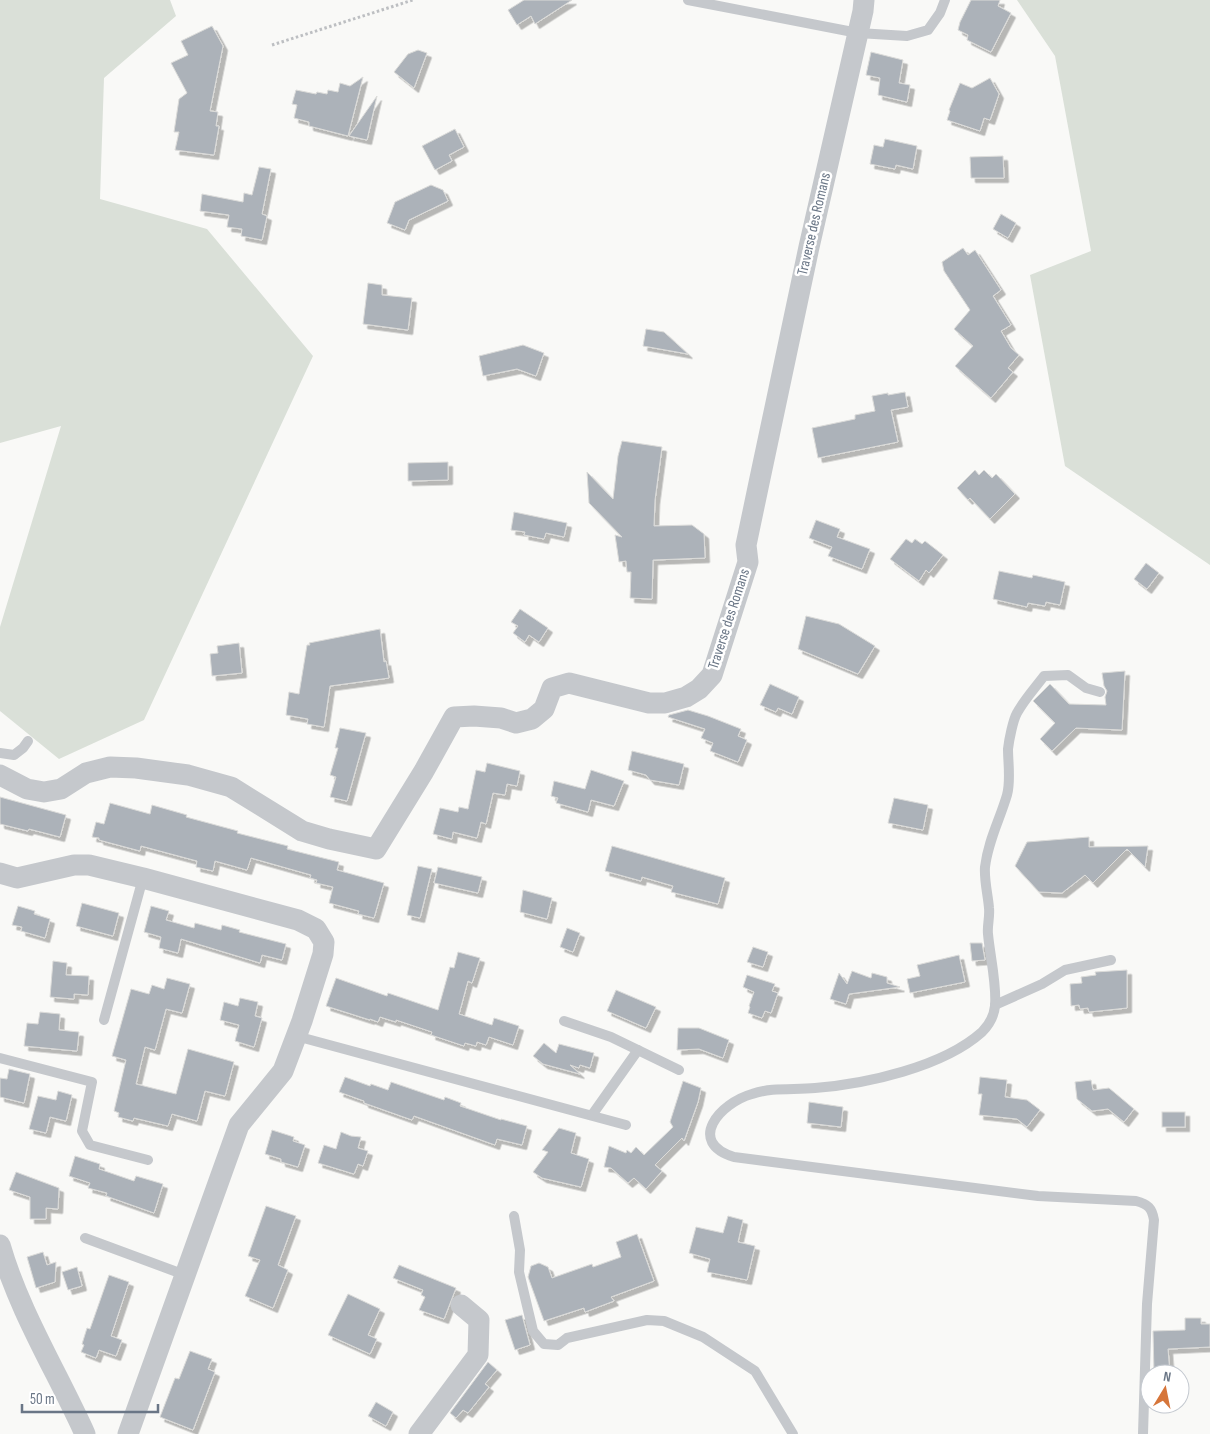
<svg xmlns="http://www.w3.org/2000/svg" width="1210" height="1434" viewBox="0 0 1210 1434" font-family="'Sofia Sans Condensed',sans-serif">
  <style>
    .green { fill: #dae0d8 }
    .building { fill: #acb2b9; stroke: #dbdbd9; filter: url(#shadow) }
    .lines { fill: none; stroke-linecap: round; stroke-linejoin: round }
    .path { stroke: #bdbfc2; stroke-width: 3; stroke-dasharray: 2.5 2.5; stroke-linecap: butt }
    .lane { stroke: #c5c8cc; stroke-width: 10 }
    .street { stroke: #c5c8cc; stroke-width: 21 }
    .labels { text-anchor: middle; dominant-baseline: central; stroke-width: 5; stroke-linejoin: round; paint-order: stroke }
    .street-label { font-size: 15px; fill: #6a7686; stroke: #fff }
  </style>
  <defs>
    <filter id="shadow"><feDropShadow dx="4.5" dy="4.5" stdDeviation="0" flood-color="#0004"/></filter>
  </defs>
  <rect width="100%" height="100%" fill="#f9f9f7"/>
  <g class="green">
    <polygon points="0,0 170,0 176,16 104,78 100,199 207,229 313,356 144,720 59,759 0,711 0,627 61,426 0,443"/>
    <polygon points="1017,0 1210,0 1210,565 1065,466 1030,275 1091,251 1055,56"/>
  </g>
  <g class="building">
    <polygon points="524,0 572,0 535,24 531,16 517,25 508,10"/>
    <polygon points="971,0 1000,0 998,6 1011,13 991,52 967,40 968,35 958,30 960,22"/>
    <polygon points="212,26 223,46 210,111 218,112 216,126 219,126 214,155 175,150 179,132 174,132 179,99 187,93 171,63 188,55 181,41"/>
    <polygon points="418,50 427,53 414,88 394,72 408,54"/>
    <polygon points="871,52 903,60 899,83 910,85 907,102 878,95 880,78 866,75"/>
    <polygon points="363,77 348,136 309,126 309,122 294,118 297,105 292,104 296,90 316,94 317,92 327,94 328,90 338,92 340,83 350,86"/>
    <polygon points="990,78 999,94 990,120 984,118 980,131 947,120 950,111 949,110 960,83 972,88"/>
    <polygon points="377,96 367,140 349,136"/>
    <polygon points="455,129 464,147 449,155 452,161 435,170 422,146"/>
    <polygon points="885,139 917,146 913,169 896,165 895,169 870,164 874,145 883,147"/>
    <polygon points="1003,156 1004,178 971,178 970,157"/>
    <polygon points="259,167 271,169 262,214 267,216 262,240 241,236 242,229 227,227 229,215 200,211 202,194 243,202 244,193 252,195"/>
    <polygon points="431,185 443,190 448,201 409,220 405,230 387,223 395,202"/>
    <polygon points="1001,214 1016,223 1008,238 993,229"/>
    <polygon points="963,248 968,255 975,250 1001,290 993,296 1011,325 1001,331 1011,348 1019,355 1008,368 1013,372 991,398 955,366 973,346 954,329 970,310 944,271 942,262"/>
    <polygon points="368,283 382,285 382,295 412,298 408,330 363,324"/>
    <polygon points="646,329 664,332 688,354 643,346"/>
    <polygon points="523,345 544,353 536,376 517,369 483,376 479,356"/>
    <polygon points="905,392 908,407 891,410 898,442 818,458 812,428 855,419 855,415 875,411 872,396 888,393 888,395"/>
    <polygon points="622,441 662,447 655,500 654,526 692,525 704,534 705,558 653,560 652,599 630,598 631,572 627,572 626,561 619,562 615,535 622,537 589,503 587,472 613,499 618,456"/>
    <polygon points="448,462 448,480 408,481 408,463"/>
    <polygon points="975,470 979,475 984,470 992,478 996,474 1015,494 990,519 970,498 968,500 957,488"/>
    <polygon points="514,512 567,523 564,537 546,533 544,539 524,535 525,532 511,530"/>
    <polygon points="816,520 840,529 837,537 870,549 862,569 828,556 832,547 809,538"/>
    <polygon points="906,539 912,543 915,539 922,544 925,541 943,555 929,573 926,570 919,581 890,559"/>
    <polygon points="1146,563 1159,573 1147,589 1134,579"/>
    <polygon points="999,571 1032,578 1033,575 1065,582 1060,605 1046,602 1045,606 1028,603 1027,607 993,599"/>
    <polygon points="520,609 548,628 539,642 529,635 525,642 513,633 518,626 511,622"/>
    <polygon points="806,616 839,624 875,646 858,674 798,649"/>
    <polygon points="380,629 384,662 386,661 389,678 330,686 324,727 307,724 308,719 286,715 289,692 299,694 307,645 310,645 309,643"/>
    <polygon points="239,643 242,673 212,676 210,654 218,653 217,646"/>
    <polygon points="1125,671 1122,730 1076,728 1052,751 1040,739 1055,723 1033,701 1050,684 1069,704 1106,705 1105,697 1107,691 1104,686 1102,673"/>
    <polygon points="770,684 799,697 792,714 778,708 776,712 760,705"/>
    <polygon points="688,710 708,716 741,729 738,736 747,740 738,762 710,751 713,743 701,738 705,729 668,717 669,715"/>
    <polygon points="340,728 366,733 347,801 330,797 336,777 330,775 338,748 335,748"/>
    <polygon points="632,751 684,764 679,785 650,780 646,775 628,770"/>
    <polygon points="487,763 520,771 517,786 507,784 505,795 493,793 486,824 481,822 477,838 453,832 452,839 433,834 440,808 458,812 459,807 468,809 476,770 485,772"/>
    <polygon points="591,770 624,781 614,806 591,800 588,812 556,803 558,798 551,796 554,781 585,789"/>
    <polygon points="0,797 66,815 60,837 29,829 28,831 0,824"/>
    <polygon points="894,798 928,805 923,830 888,823"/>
    <polygon points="110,803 150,814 152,805 187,815 186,817 238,831 237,833 288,846 287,849 339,862 337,870 384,883 374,918 358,914 359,911 329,903 333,887 316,883 317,880 310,878 311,875 251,858 247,870 215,861 213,871 196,867 197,861 141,846 140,851 99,840 99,838 92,837 96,822 104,824"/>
    <polygon points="1089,837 1089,847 1148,846 1145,867 1127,849 1093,883 1085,875 1062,893 1039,892 1015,866 1027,842"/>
    <polygon points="612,846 725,878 718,904 671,892 673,886 642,877 641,881 605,871"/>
    <polygon points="418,866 432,869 420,918 407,915"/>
    <polygon points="438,867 482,877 478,893 434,883"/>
    <polygon points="523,890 552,898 547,919 520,912"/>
    <polygon points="82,903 119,913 113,936 76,926"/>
    <polygon points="18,906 35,911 34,914 50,919 45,938 21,931 22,927 12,925"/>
    <polygon points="151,906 169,911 166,920 194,928 195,923 221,930 222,925 240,930 239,932 286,944 282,960 262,955 260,963 181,939 178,953 159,948 161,937 144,932"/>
    <polygon points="567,928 580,933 573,952 560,947"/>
    <polygon points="970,943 982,943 985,960 972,961"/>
    <polygon points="753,947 768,952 763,967 747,962"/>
    <polygon points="458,952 480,958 472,983 468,981 459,1014 492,1025 494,1018 519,1026 513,1045 489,1037 486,1045 477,1042 476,1046 465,1043 464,1046 431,1035 432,1032 396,1020 396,1022 380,1017 378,1022 370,1019 370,1020 326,1006 336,978 387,996 388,993 438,1010 450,967 454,968"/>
    <polygon points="959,955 965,982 910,993 907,979 920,976 917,965"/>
    <polygon points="53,961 67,963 66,975 89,976 88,995 74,994 74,999 50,997"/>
    <polygon points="1127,970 1127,1008 1089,1012 1088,1008 1080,1009 1079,1005 1071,1006 1070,984 1082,983 1081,977 1096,975 1095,972"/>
    <polygon points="852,971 871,978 872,973 887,977 887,983 900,987 849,994 846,1004 830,999 839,973 847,984"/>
    <polygon points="747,975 775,984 772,991 778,993 771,1013 765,1011 762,1018 748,1013 750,1007 749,1006 754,992 743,987"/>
    <polygon points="167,978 190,984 182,1013 166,1009 155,1050 145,1047 136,1084 176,1094 188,1049 234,1062 225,1096 205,1091 197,1121 172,1114 168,1126 134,1118 133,1121 118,1117 119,1113 114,1111 126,1060 112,1056 131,989 149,994 152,985 164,989"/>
    <polygon points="616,990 656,1007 646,1028 607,1011"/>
    <polygon points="240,998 258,1002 255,1016 262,1018 254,1047 235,1041 239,1025 220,1020 224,1002 238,1006"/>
    <polygon points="40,1012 60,1014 59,1030 79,1032 77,1051 24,1046 27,1023 38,1024"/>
    <polygon points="678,1028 699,1028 729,1040 723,1058 699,1049 677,1050"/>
    <polygon points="544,1043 556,1053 559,1044 594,1053 590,1068 580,1065 579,1068 570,1065 580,1074 543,1064 533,1056"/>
    <polygon points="9,1069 30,1074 24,1103 0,1097 0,1078 7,1079"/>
    <polygon points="345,1077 370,1086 371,1084 388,1090 391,1082 444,1100 445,1097 461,1103 460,1106 501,1120 501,1119 527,1126 522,1145 497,1139 495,1145 414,1116 412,1120 364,1103 364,1101 339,1092"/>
    <polygon points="980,1077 1007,1080 1005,1097 1027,1100 1040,1110 1027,1127 1017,1119 979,1115 982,1094 978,1094"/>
    <polygon points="1091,1080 1093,1090 1109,1088 1134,1109 1124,1122 1108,1109 1092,1111 1077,1099 1075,1082"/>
    <polygon points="683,1081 701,1088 698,1102 684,1141 682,1138 655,1165 662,1171 646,1189 634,1178 628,1183 611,1168 604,1167 609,1146 626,1153 627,1150 631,1153 636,1147 644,1155 673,1127 670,1122"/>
    <polygon points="58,1091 72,1095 66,1121 50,1117 46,1133 29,1129 38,1096 56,1100"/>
    <polygon points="809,1102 843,1107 841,1127 807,1123"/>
    <rect x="1162" y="1112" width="23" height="15"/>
    <polygon points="559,1128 576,1133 571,1153 589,1159 581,1187 542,1178 533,1172 548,1152 542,1150"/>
    <polygon points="272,1130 294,1137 293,1141 305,1145 298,1167 281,1162 281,1159 265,1154"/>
    <polygon points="341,1132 351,1136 361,1137 358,1148 368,1151 363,1166 358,1164 354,1174 318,1163 324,1145 336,1149"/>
    <polygon points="75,1156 100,1164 99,1169 134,1181 136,1176 163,1184 154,1213 106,1196 107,1193 88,1188 90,1183 69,1176"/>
    <polygon points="16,1172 59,1188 58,1209 46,1208 46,1219 30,1219 30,1197 9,1190"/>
    <polygon points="266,1206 296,1216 278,1265 288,1270 273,1308 245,1296 260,1260 248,1256"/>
    <polygon points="728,1216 743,1220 738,1242 755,1246 747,1280 707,1272 710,1259 689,1253 696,1227 723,1233"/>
    <polygon points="637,1234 654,1281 611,1297 614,1301 585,1312 584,1308 544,1321 528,1277 531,1266 539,1263 548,1267 552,1278 592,1264 593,1267 621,1257 616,1242"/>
    <polygon points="43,1252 47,1265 56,1262 55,1282 36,1288 27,1257"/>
    <polygon points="399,1265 456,1288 444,1319 419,1310 425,1297 421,1295 423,1290 393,1278"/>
    <polygon points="77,1267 82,1286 68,1290 62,1272"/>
    <polygon points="109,1275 129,1282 111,1336 122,1340 116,1356 99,1350 96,1358 81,1352 84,1345 82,1344 87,1328 90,1329"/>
    <polygon points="348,1294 380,1309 368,1335 377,1339 370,1354 328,1335"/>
    <polygon points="522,1315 530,1345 515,1350 505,1320"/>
    <polygon points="1185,1318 1201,1318 1201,1324 1210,1324 1210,1347 1168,1349 1170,1374 1154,1374 1153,1331 1185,1330"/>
    <polygon points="190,1351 212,1359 208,1369 215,1372 193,1430 160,1417 175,1378 179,1379"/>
    <polygon points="488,1362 497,1370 485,1384 489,1387 468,1413 463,1410 456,1418 450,1413"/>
    <polygon points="376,1402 393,1412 386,1426 368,1416"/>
  </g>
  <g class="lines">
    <polyline class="path" points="272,45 413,0"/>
    <g class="lane">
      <polyline points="688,0 858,33 907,36 928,30 940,13 945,0"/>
      <path d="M1100,692L1086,688L1068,675L1044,676C1035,688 1024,700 1017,713C1013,720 1009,740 1008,749C1008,763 1011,781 1007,795C1000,819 988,841 985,867C984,880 988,895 989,908C990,917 987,926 988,934C990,956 997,985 995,1006C994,1016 989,1025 982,1032C943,1067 866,1084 815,1088C794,1090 772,1087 752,1094C720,1103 686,1142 734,1157L1038,1196L1136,1201C1148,1204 1152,1208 1154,1220L1147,1304L1143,1434"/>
      <polyline points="0,753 14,755 23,748 28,741"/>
      <polyline points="995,1005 1042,984 1065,970 1111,960"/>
      <polyline points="104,1020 143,878"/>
      <polyline points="564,1021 611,1037 679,1070"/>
      <polyline points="296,1036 626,1125"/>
      <polyline points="0,1058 92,1082 82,1131 90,1145 148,1160"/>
      <polyline points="592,1115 638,1050"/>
      <polyline points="514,1216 520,1250 519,1272 533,1331 544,1344 558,1345 567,1338 647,1320 664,1321 703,1337 755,1371 793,1434"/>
      <polyline points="85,1238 185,1275"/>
    </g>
    <g class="street">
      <polyline points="0,775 27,789 44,792 61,789 86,773 110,767 136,768 188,775 231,787 302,831 329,839 376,849 424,771 454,717 474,716 501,718 516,723 532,719 544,709 552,688 569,683 649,703 665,703 686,697 699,689 712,675 748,562 746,545 759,483 809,247 863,11 864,0"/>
      <polyline points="0,873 17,878 74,865 89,865 143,878 298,920 316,929 324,942 323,954 302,1021 283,1071 239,1125 128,1434"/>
      <path d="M0,1245C19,1311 57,1372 85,1434"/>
      <polyline points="419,1434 478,1355 479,1320 461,1305"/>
    </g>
  </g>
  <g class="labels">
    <g class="street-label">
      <text transform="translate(814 224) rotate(-77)">Traverse des Romans</text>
      <text transform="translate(729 619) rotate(-72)">Traverse des Romans</text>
    </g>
  </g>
  <g transform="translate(1165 1389) rotate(10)"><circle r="24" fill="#ffffff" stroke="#c3c8cf"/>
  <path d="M0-4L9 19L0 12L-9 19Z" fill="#d6753a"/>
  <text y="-8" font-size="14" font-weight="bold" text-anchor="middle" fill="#6a7686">N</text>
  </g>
  <path d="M22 1404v8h136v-8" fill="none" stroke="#6a7686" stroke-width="2.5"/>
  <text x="30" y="1404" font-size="15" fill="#6a7686" stroke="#ffffff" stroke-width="4" paint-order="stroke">50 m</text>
</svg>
